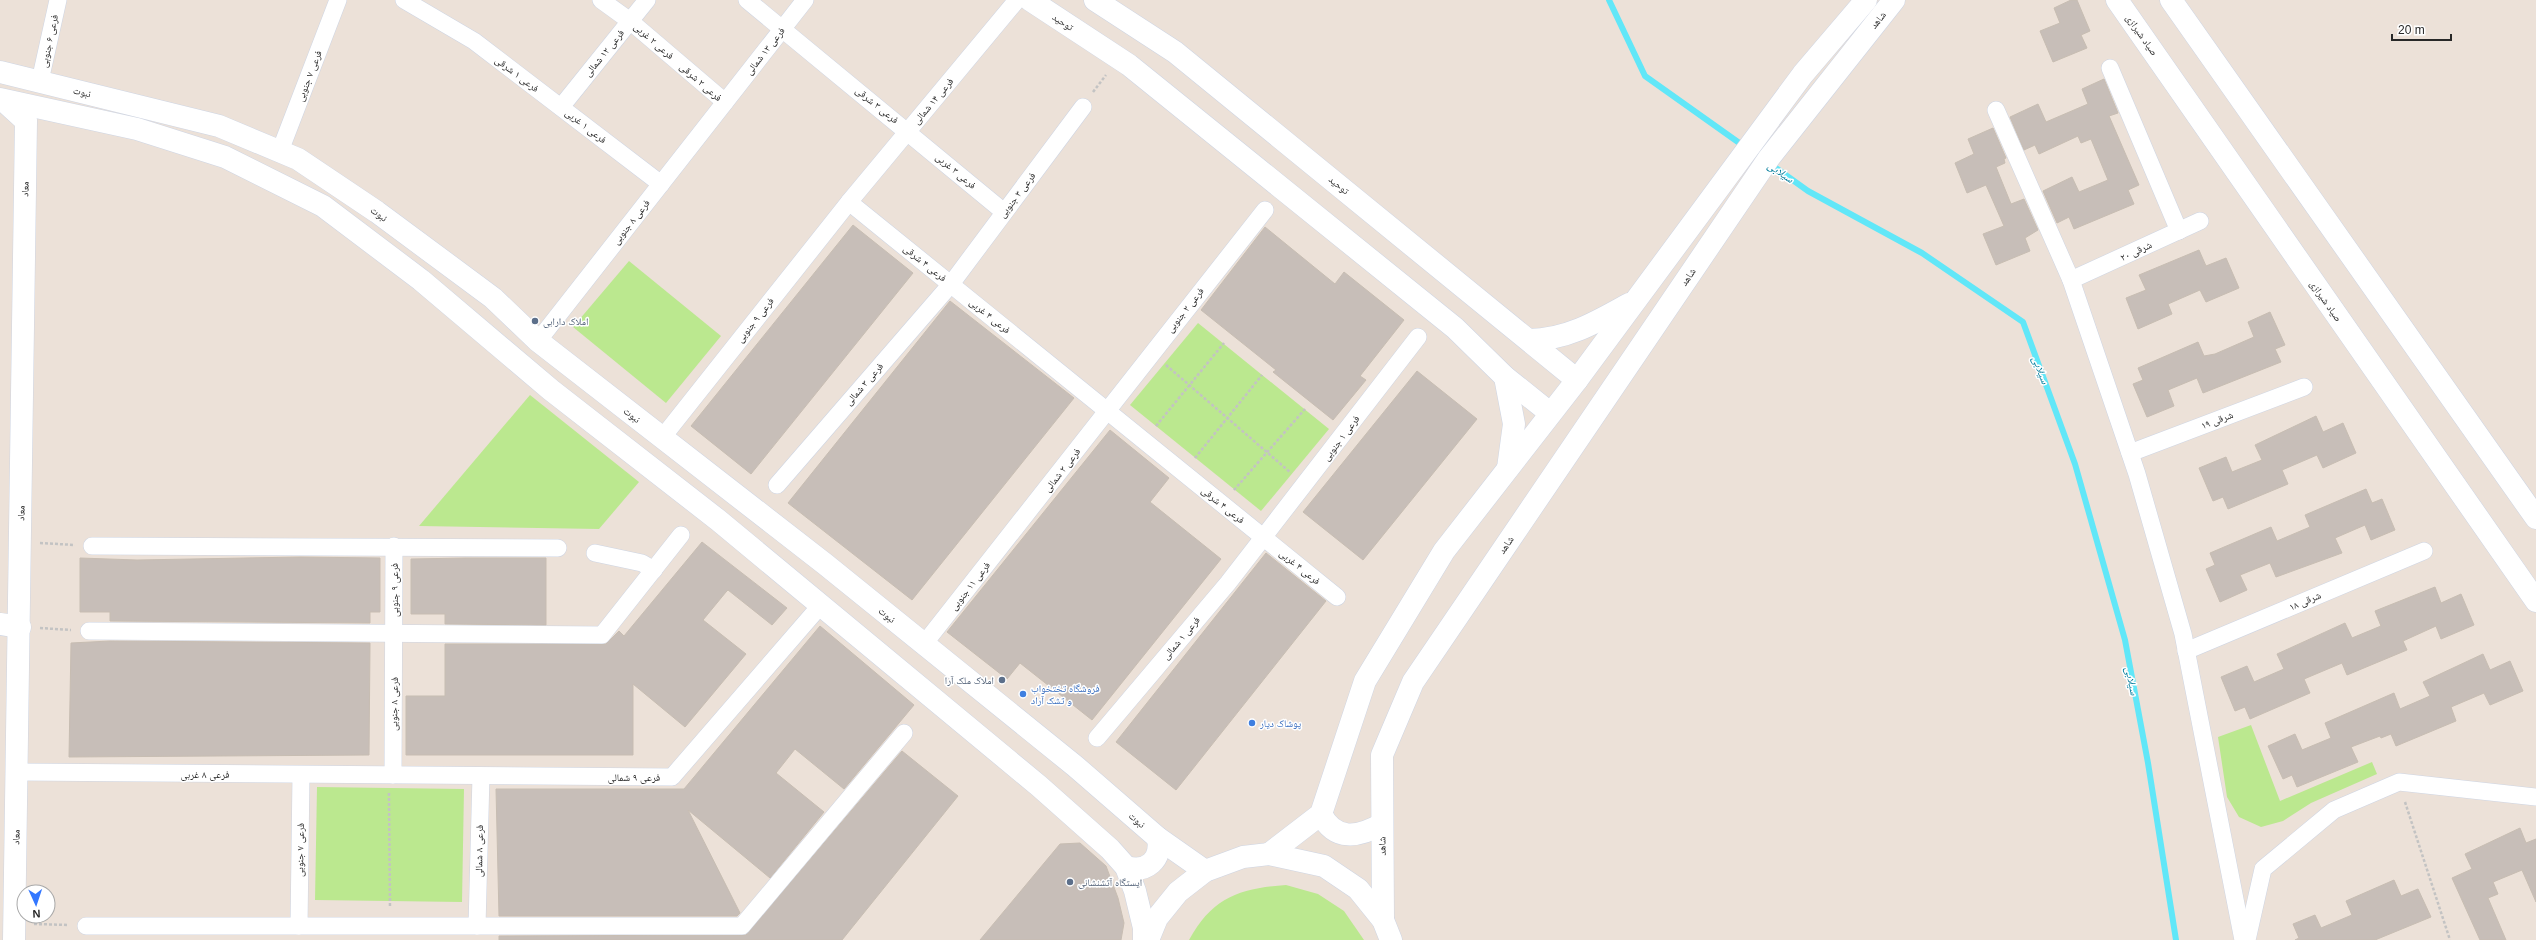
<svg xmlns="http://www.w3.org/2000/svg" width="2536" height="940" viewBox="0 0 2536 940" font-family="Helvetica,'Noto Naskh Arabic',sans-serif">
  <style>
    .green { fill: #bbe88f }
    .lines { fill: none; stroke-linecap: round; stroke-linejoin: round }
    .stream { stroke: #61e7f8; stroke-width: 6 }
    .building { fill: #c7beb8; stroke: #c7bdb2 }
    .street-casing { stroke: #ced5e3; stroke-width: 18 }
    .secondary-casing { stroke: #ced5e3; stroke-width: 23 }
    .path { stroke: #c3c3c3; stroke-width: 2.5; stroke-dasharray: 3 2; stroke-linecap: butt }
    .street { stroke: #fff; stroke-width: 17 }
    .secondary { stroke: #fff; stroke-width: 22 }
    .service-dot { fill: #5c6f8a; stroke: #fff; stroke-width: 1.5 }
    .shop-dot { fill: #3f7fe0; stroke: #fff; stroke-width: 1.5 }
    .labels { text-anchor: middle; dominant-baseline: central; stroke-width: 3; stroke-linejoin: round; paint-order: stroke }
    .street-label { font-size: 10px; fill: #282828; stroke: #fff }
    .service-label { font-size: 10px; fill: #4e5e75; stroke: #fff; text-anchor: start }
    .shop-label { font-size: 10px; fill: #366cbe; stroke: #fff; text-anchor: start }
    .water-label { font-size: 11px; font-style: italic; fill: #037d9c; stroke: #fff }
  </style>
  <rect width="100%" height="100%" fill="#ece1d8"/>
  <g class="green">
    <polygon points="629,261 721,336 666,403 573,327"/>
    <polygon points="1198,323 1329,429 1261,511 1130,405"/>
    <polygon points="530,395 639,482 599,529 419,526"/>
    <polygon points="2251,725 2280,801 2372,762 2377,774 2311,803 2283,821 2261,827 2239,817 2227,797 2218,737"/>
    <polygon points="317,787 464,789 462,902 315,900"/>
    <path d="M1286,885L1318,894L1344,911L1364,940H1189C1212,897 1241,888 1286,885Z"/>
  </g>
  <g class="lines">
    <g class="stream">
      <polyline points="1609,0 1645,76 1745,147"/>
      <polyline points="1769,163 1808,191 1922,253 2023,322 2075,464 2125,640 2148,763 2176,940"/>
    </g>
  </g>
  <g class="building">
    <polygon points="2071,0 2077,0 2090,31 2081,35 2087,48 2053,62 2040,31 2060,23 2054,8"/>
    <polygon points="2104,79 2118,113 2109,116 2139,185 2128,190 2134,204 2074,229 2069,217 2057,223 2043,191 2072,177 2079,192 2108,180 2091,139 2081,143 2078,136 2039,154 2035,145 2024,150 2010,117 2038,104 2046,122 2088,104 2082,89"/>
    <polygon points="1993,128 2006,158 2004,159 2005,163 1996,167 2011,204 2024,199 2038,230 2025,238 2030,251 1996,265 1983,234 2004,226 1986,185 1967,193 1955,163 1974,154 1968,139"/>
    <polygon points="853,225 913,273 751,474 691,426"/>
    <polygon points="1265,227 1335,284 1344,272 1404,320 1360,376 1366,380 1333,420 1273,372 1276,370 1201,310"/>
    <polygon points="2199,250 2206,266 2226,258 2239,288 2206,302 2200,290 2168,304 2172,314 2138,329 2126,298 2146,290 2139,275"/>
    <polygon points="950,301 1074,398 912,600 788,503"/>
    <polygon points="2270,312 2285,345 2275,349 2281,362 2203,393 2197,378 2168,390 2174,406 2147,417 2133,384 2143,380 2138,368 2198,342 2204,356 2215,354 2254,337 2248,322"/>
    <polygon points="1417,371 1477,419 1363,560 1303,512"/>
    <polygon points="2316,416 2323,432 2343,423 2356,453 2323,468 2317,455 2282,470 2288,484 2228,509 2223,497 2213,501 2199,468 2226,457 2232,472 2262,460 2255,445"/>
    <polygon points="1110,430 1169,478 1150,502 1221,559 1092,720 1020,663 1007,679 947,632"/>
    <polygon points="2366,489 2372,503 2382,499 2395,530 2371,540 2365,525 2335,538 2342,553 2276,577 2270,563 2240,575 2247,590 2220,602 2206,569 2215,565 2210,553 2271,527 2277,541 2310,527 2305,515"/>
    <polygon points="702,542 787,608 772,625 728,590 726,592 703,620 746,654 685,727 633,684 633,755 406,755 406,696 445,696 445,644 606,644 619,631 624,636"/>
    <polygon points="1266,553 1326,601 1176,790 1116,742"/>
    <polygon points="300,557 380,558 380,612 370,612 370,623 110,621 110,612 80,612 80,558 137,560"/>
    <polygon points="466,558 546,558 546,625 445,624 445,614 411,614 411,559"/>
    <polygon points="2435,587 2441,603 2461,594 2474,625 2441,639 2436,626 2403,641 2407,650 2347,675 2342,663 2304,679 2310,693 2250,719 2245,707 2235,711 2221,677 2247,666 2254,682 2284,669 2277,654 2345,623 2352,638 2381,626 2375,611"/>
    <polygon points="820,626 914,705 844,789 795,749 776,773 824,812 770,878 688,810 740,913 737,916 499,916 496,789 684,789"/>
    <polygon points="110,641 370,643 369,755 69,757 71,643"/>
    <polygon points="2483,654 2490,670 2510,661 2523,691 2490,705 2484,693 2451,707 2456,721 2396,746 2391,734 2381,738 2380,736 2351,747 2358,762 2297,787 2292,775 2283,779 2268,746 2295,734 2302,750 2331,738 2325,723 2394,693 2400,709 2430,696 2423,682"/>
    <polygon points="902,751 958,796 842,940 499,940 499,936 746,935"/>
    <polygon points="2520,828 2526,843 2536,839 2536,902 2522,870 2493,882 2498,894 2488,898 2506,940 2480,940 2452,878 2472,869 2465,854"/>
    <polygon points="1080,843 1106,866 1118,898 1124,923 1121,940 980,940 1060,844"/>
    <polygon points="2394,880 2401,896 2418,889 2431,917 2375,940 2295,940 2299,938 2293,924 2315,915 2321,928 2352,915 2346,901"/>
  </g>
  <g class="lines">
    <g class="street-casing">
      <g id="street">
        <polyline points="404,0 474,41 661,184"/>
        <polyline points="601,0 630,21 725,102"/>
        <polyline points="747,0 1004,212"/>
        <polyline points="2110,68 2179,231"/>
        <polyline points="40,81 58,0"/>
        <polyline points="561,107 647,0"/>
        <polyline points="1996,110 2071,280 2137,474 2183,634 2243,940"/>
        <polyline points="280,151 338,0"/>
        <polyline points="849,202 1337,597"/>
        <polyline points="2071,280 2200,221"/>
        <polyline points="538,341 805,0"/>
        <polyline points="662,438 849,202 1017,0"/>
        <polyline points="2130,453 2304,387"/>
        <polyline points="777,485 951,284 1083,107"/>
        <polyline points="92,546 558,548"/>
        <polyline points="595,553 642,563 654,570"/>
        <polyline points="89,631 602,635 681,535"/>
        <polyline points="924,644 1265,210"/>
        <polyline points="2186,651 2424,551"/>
        <polyline points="1097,738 1228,583 1418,337"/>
        <polyline points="17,772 672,777 820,606"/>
        <polyline points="393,775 394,546"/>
        <polyline points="86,926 742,926 904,733"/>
        <polyline points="299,926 301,775"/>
        <polyline points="477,926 481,776"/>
        <polyline points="2247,940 2263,869 2334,810 2399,782 2536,797"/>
      </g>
    </g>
    <g class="secondary-casing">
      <g id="secondary">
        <polyline points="1030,0 1129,65 1455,328 1505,377 1550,413"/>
        <polyline points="1095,0 1175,52 1577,380"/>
        <polyline points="2117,0 2536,601"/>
        <polyline points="2171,0 2536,518"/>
        <polyline points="0,72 219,126 298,159 377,212 493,298 538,341 825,564 1075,766 1158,838 1205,871"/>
        <polyline points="0,99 137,129 225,157 323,206 421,280 551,390 718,520 1039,786 1110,849 1126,867 1135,891 1144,928 1144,940"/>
        <polyline points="4,101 26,121 14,940"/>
        <path d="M1529,340C1566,340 1597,322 1629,304"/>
        <polyline points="1505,377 1514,424 1508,468"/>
        <polyline points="0,624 20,627"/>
        <path d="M1321,814C1335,842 1359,837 1382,824"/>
        <polyline points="1269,854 1321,814 1365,681 1444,551 1577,380 1803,74 1866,0"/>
        <path d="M1126,867C1147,873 1162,860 1158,838"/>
        <polyline points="1383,920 1382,755 1413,682 1769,158 1894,0"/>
        <polyline points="1148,940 1157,918 1178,892 1205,871 1243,857 1269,854 1324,866 1358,889 1383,920 1391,940"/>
      </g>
    </g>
    <g class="path">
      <polyline points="1093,92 1106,75"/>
      <polyline points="1166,365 1291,473"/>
      <polyline points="1156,426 1224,343"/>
      <polyline points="1195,458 1262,375"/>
      <polyline points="1234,490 1305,409"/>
      <polyline points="40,543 75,545"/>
      <polyline points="40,628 71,630"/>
      <polyline points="389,793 390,908"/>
      <polyline points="2405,802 2450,940"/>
      <polyline points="34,924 69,925"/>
    </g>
    <use href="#street" class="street"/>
    <use href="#secondary" class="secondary"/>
  </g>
  <g class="service-dot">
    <circle cx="535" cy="321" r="4"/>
    <circle cx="1002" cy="680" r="4"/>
    <circle cx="1070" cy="882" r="4"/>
  </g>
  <g class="shop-dot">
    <circle cx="1023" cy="694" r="4"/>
    <circle cx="1252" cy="723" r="4"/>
  </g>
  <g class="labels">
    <g class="street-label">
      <text transform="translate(1878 20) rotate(-52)">شاهد</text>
      <text transform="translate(1063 22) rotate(33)">توحید</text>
      <text transform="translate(2142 35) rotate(55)">صیاد شیرازی</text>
      <text transform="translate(49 41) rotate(-78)">فرعی ۶ جنوبی</text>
      <text transform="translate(654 41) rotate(41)">فرعی ۲ غربی</text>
      <text transform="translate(765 51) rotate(-52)">فرعی ۱۳ شمالی</text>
      <text transform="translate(604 53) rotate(-51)">فرعی ۱۲ شمالی</text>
      <text transform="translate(517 74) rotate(37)">فرعی ۱ شرقی</text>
      <text transform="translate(309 76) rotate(-69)">فرعی ۷ جنوبی</text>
      <text transform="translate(701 82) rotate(41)">فرعی ۲ شرقی</text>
      <text transform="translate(82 92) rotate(14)">نبوت</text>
      <text transform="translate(933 101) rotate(-50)">فرعی ۱۴ شمالی</text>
      <text transform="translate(877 105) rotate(39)">فرعی ۳ شرقی</text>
      <text transform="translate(586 126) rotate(38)">فرعی ۱ غربی</text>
      <text transform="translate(956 171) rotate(40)">فرعی ۳ غربی</text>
      <text transform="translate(1339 185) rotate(39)">توحید</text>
      <text transform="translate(25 189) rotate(-89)">معاد</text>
      <text transform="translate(1017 195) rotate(-53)">فرعی ۳ جنوبی</text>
      <text transform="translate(379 214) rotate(36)">نبوت</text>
      <text transform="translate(631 222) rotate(-52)">فرعی ۸ جنوبی</text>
      <text transform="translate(2136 251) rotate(-25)">۲۰ شرقی</text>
      <text transform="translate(925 263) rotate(39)">فرعی ۴ شرقی</text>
      <text transform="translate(1688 277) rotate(-56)">شاهد</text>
      <text transform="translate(2326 301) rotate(55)">صیاد شیرازی</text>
      <text transform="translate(1185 310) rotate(-52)">فرعی ۲ جنوبی</text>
      <text transform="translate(990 316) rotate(39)">فرعی ۴ غربی</text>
      <text transform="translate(755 320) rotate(-52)">فرعی ۹ جنوبی</text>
      <text transform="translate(864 384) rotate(-49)">فرعی ۳ شمالی</text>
      <text transform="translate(632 415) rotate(38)">نبوت</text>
      <text transform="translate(2217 420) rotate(-21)">۱۹ شرقی</text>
      <text transform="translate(1341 438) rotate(-53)">فرعی ۱ جنوبی</text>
      <text transform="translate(1062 470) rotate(-52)">فرعی ۲ شمالی</text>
      <text transform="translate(1223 505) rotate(39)">فرعی ۴ شرقی</text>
      <text transform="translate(21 513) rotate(-89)">معاد</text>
      <text transform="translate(1506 545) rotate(-56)">شاهد</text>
      <text transform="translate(1300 567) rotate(39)">فرعی ۴ غربی</text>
      <text transform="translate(970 586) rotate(-52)">فرعی ۱۱ جنوبی</text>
      <text transform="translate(394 590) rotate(-90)">فرعی ۹ جنوبی</text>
      <text transform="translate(2305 601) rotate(-23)">۱۸ شرقی</text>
      <text transform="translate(887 615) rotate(39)">نبوت</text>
      <text transform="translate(1181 638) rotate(-50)">فرعی ۱ شمالی</text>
      <text transform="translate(394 704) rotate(-89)">فرعی ۸ جنوبی</text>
      <text x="205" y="774">فرعی ۸ غربی</text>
      <text x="634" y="777">فرعی ۹ شمالی</text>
      <text transform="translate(1137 820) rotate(41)">نبوت</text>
      <text transform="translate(16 837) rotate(-89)">معاد</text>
      <text transform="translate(1382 846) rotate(-91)">شاهد</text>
      <text transform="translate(300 850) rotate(-89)">فرعی ۷ جنوبی</text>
      <text transform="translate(479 851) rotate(-89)">فرعی ۸ شمالی</text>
    </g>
    <g class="service-label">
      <text x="543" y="321">املاک دارابی</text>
      <text x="994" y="680" text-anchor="end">املاک ملک آرا</text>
      <text x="1078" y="882">ایستگاه آتشنشانی</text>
    </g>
    <g class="shop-label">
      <text x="1031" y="688">فروشگاه تختخواب<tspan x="1031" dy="12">و تشک آراد</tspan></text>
      <text x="1260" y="723">پوشاک دیار</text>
    </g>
    <g class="water-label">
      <text transform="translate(1781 172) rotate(35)">سیلابی</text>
      <text transform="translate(2041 370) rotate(70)">سیلابی</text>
      <text transform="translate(2132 681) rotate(79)">سیلابی</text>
    </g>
  </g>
  <g transform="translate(36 904) rotate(177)"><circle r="19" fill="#ffffff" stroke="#a9a9a9"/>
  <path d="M0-3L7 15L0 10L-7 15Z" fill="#3377ff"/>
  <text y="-6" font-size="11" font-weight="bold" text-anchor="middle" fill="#282828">N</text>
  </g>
  <path d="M2392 34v6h59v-6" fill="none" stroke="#282828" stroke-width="2"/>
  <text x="2398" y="34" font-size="12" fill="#282828" stroke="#ffffff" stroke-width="3" paint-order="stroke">20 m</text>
</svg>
